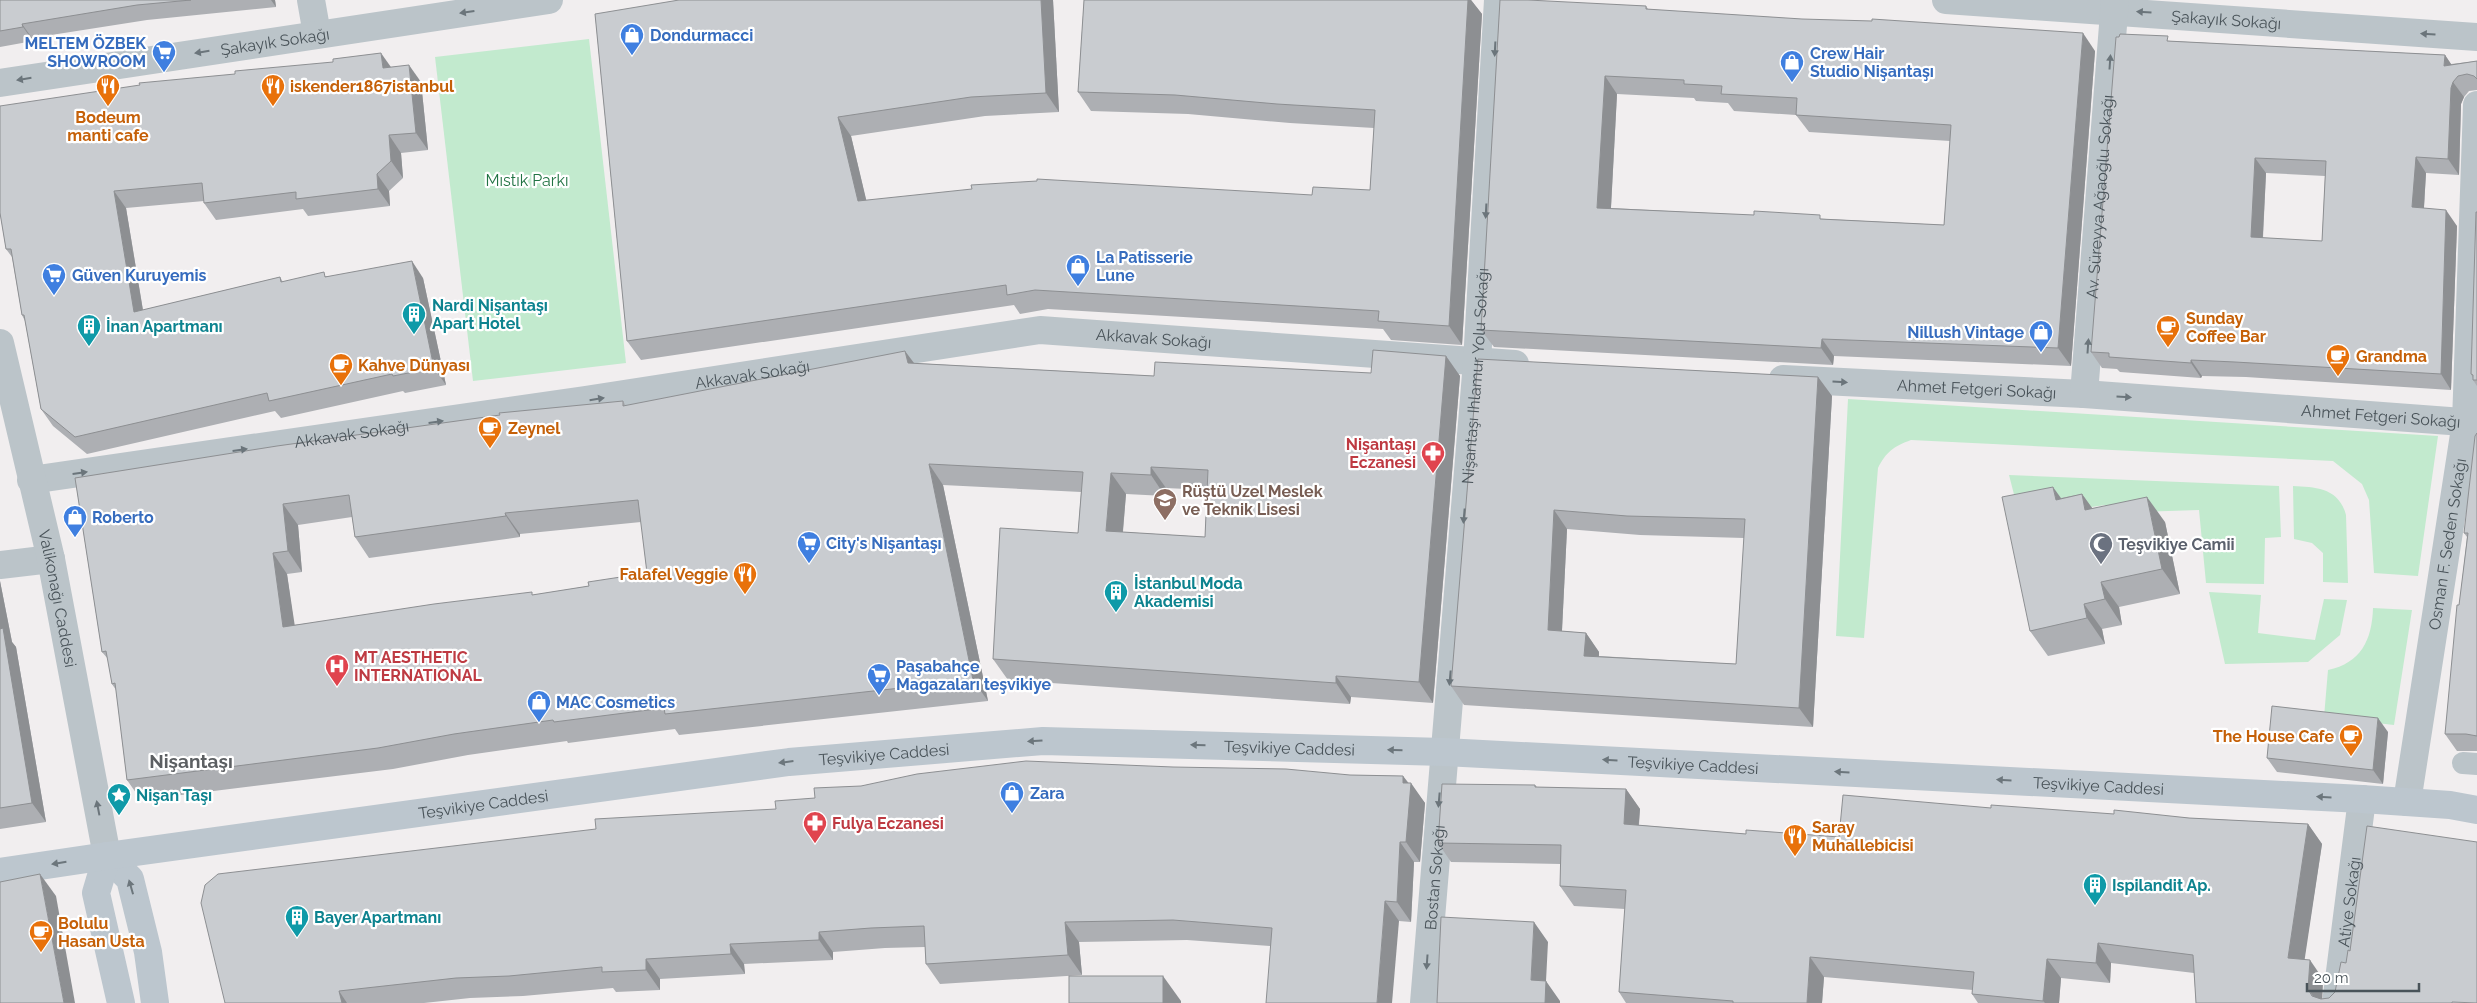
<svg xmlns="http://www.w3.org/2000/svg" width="2477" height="1003" viewBox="0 0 2477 1003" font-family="Raleway,sans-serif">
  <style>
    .green { fill: #c2eace }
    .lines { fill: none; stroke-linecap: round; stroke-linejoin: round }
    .service { stroke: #bbc4c9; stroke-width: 22 }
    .minor { stroke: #bbc4c9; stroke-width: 28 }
    .tertiary { stroke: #bbc4c9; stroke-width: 28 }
    .secondary { stroke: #bcc6ce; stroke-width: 28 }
    .wall { fill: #adafb3; fill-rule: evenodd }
    .shaded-wall { fill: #8d8f92 }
    .building { fill: #c9ccd0; stroke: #8d8f92; fill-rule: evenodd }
    .oneway { fill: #6b757b }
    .oneway2 { fill: #6c767c }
    .labels { text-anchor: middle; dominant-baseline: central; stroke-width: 4.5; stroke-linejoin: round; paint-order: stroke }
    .street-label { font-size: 16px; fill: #495359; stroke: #fff }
    .shop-label { font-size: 16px; font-weight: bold; fill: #366cbe; stroke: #fff; text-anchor: start }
    .food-label { font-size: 16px; font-weight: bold; fill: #c56008; stroke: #fff; text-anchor: start }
    .park-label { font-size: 16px; fill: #217343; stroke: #fff }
    .culture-label { font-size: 16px; font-weight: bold; fill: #0d838f; stroke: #fff; text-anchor: start }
    .health-label { font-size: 16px; font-weight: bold; fill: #be3a42; stroke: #fff; text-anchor: start }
    .education-label { font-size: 16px; font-weight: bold; fill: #785e54; stroke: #fff; text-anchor: start }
    .worship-label { font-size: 16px; font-weight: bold; fill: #5b616d; stroke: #fff; text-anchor: start }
    .quarter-label { font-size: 19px; font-weight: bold; fill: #5c5f62; stroke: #fff }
  </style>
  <rect width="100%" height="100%" fill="#f1eeef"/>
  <g class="green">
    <polygon points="589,39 626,363 473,381 435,57"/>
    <path d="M1848,399L2438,436L2418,576L2374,573L2369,500L2362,484L2333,461L1911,440C1894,446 1886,452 1878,468L1864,638L1836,636Z"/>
    <polygon points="2009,475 2279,486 2281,537 2265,538 2264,584 2206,583 2199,510 2107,513 2105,505 2078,509 2018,510"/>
    <path d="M2293,486C2316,487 2339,488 2346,515L2348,583L2323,582V553L2312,543L2294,539Z"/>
    <polygon points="2209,592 2261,595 2258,633 2315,640 2324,599 2347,600 2340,635 2308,662 2225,664"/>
    <path d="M2373,608L2412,610L2394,725L2324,717L2328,670C2361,663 2372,640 2373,608Z"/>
  </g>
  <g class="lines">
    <polyline class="service" points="2463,763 2477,764"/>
    <g class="minor">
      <polyline points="311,0 317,34"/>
      <path id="s1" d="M1946,0L2477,37"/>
      <path id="s2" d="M0,83L549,0"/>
      <path id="s3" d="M1783,379L2084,394L2477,423"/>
      <path id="s4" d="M2084,394L2115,0"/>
      <path id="s5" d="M31,480L585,400L1040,330L1515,364"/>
      <polyline points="0,565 51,559"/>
      <path id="s6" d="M2407,802L2466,422L2477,105"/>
      <path id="s7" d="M1424,1003L1477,362L1498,0"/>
      <path id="s8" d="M2336,1003L2362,799"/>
    </g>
    <path class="tertiary" id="s9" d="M0,343L51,559L107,856"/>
    <g class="secondary">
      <polyline points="107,856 130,879 148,952 155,1003"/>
      <polyline points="107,856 96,893 121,1003"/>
      <path id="s10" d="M0,872L107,856L789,762L1043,741L1444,752L2362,799L2450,805L2477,810"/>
    </g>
  </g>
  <g class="wall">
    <polygon points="0,0 275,0 276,7 147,20 32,38 33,41 0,47"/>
    <polygon points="1053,0 1059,112 985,116 851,136 866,200 1312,195 1370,190 1374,128 1290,123 1188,114 1091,111 1078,92 1084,0 1471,0 1482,14 1462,345 1391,340 1383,329 1048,309 1020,314 1014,305 641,360 627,341 595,14"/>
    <path d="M1500,0L1646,6L1648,9L2095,51L2071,366L1834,356L1833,365L1494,347L1481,330ZM1617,94L1694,98L1696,101L1728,103L1734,111L1796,115L1809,132L1950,141L1944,225L1611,208Z"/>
    <path d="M2119,37L2171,41L2445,55L2451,64L2477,61V90L2469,91L2464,97L2461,104L2459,175L2426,173L2424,208L2457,226L2451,390L2246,377L2202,376L2201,378L2120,372L2117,369L2102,368L2091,352ZM2266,173L2325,176L2322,241L2263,238Z"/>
    <polygon points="391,67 421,82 428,150 401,153 403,178 389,191 390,206 308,216 303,209 216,220 204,203 204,201 126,208 143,310 280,277 283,282 327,276 423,278 446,385 405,393 403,391 281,418 275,411 87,454 53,426 41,409 25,321 22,315 12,257 6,249 0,213"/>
    <polygon points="2477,212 2477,386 2473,380 2473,378 2471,374"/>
    <path d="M1446,356L1460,376L1433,703L1351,697L1350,704L1008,680L993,659L1078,533L1081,492L943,485L988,701L679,735L675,729L568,743L567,741L468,755L393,769L141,800L127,780L116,690L112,684L108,659L102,652L75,478L623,401L626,406L914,363L1154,376L1371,373ZM1166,488L1207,490L1205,537L1123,532L1126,494L1165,496ZM352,517L355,537L369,558L520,537V534L641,522L647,573L589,586L533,595L294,625L287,574L302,572L298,525Z"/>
    <path d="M1478,359L1818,377L1832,396L1813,727L1464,705L1451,686ZM1567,529L1640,535L1744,538L1736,664L1599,656V652L1586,633L1562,631Z"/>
    <polygon points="2477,433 2477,751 2457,751 2445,734 2467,537 2464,533"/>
    <polygon points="2082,494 2092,508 2165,522 2180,594 2119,607 2122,625 2102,629 2105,644 2048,656 2030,631 2061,498"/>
    <polygon points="0,581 12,642 16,647 46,822 0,829"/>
    <polygon points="2388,732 2383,784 2277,772 2267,758"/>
    <polygon points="1350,775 1403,776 1425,803 1420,862 1414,862 1411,922 1399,921 1270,946 1187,940 1079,942 1082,975 940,984 926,964 925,947 885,948 833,952 833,960 744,964 745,974 660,979 660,990 616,992 613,988 523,996 470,998 424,1003 225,1003"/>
    <polygon points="1535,785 1537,787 1626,789 1640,809 1639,825 1746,834 1839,837 1991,808 2308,824 2322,844 2304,959 2323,979 2322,999 2477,1003 2196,1003 2194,973 2111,963 2110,983 2061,978 2059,1003 1978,1003 1972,994 1973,990 1824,977 1822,1003 1626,1003 1619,992 1625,909 1574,906 1560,886 1561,864 1451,862 1438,843"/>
  </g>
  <g class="shaded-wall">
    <polygon points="271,0 275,0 276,7"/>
    <polygon points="1041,0 1053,0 1059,112 1046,93"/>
    <polygon points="1468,0 1471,0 1482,14 1462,345 1449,326"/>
    <polygon points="22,24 32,38 33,41 23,27"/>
    <polygon points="2083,33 2095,51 2071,366 2058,348"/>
    <polygon points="381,53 393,70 383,68"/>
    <polygon points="2445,55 2455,70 2444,66"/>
    <polygon points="409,65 421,82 428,150 416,133"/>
    <polygon points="1605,76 1617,94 1610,225 1597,208"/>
    <polygon points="2453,82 2464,97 2461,104 2459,175 2448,159 2451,88"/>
    <polygon points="838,117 851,136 871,220 858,201"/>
    <polygon points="389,135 401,153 403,178 391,161"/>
    <polygon points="2416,157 2426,173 2423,222 2412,207"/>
    <polygon points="2255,158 2266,173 2262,252 2251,237"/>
    <polygon points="377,174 389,191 390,206 378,189"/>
    <polygon points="114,191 126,208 146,329 134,312"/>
    <polygon points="2446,210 2457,226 2451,390 2441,374"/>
    <polygon points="412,261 423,278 446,385 434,368"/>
    <polygon points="1822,339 1834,356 1833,365 1821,348"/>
    <polygon points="905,351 920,371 908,363"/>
    <polygon points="1446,356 1460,376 1433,703 1419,682"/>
    <polygon points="2191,360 2202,376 2201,378 2191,363"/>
    <polygon points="1818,377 1832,396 1813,727 1799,708"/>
    <polygon points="929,464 943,485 988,701 973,680"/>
    <polygon points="1151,467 1166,488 1165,496 1151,475"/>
    <polygon points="1111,473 1126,494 1121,552 1106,531"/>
    <polygon points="2053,487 2071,512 2056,500"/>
    <polygon points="2082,494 2100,519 2085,510"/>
    <polygon points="2147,497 2165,522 2180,594 2162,569"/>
    <polygon points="283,504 298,525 302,572 288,551"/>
    <polygon points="1554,510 1567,529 1561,649 1548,630"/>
    <polygon points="505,513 520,534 520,537 506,516"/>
    <polygon points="273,553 287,574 298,647 283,627"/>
    <polygon points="0,581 12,642 16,647 46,822 32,803 0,627"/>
    <polygon points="2101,582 2119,607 2122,625 2105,599"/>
    <polygon points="2084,604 2102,629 2105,644 2087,618"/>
    <polygon points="1586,633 1599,652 1598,675 1584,656"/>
    <polygon points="1336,676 1351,697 1350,704 1336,683"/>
    <polygon points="2378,718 2388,732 2383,784 2373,770"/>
    <polygon points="1403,776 1411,787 1411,783 1425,803 1420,862 1406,842 1403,783"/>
    <polygon points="1626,789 1640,809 1637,844 1624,824"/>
    <polygon points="2308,824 2322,844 2302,977 2288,958"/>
    <polygon points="1400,842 1414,862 1411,922 1397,902"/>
    <polygon points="40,874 56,896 75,1003 64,1003"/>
    <polygon points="1385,901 1399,921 1392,1003 1377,1003"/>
    <polygon points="1065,922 1079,942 1082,975 1068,955"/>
    <polygon points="1534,922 1548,942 1546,981 1560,1001 1560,1003 1545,1003 1531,980"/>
    <polygon points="819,932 833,952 833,960 819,940"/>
    <polygon points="2098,943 2111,963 2110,983 2096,963"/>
    <polygon points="730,944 744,964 745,974 731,954"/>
    <polygon points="1810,957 1824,977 1822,1003 1807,1003"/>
    <polygon points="646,959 660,979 660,990 646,970"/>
    <polygon points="2047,959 2061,978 2059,1003 2045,1003 2043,1001"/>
    <polygon points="2310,960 2323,979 2322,1003 2318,1003 2308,989"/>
    <polygon points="1163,976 1181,1001 1181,1003 1163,1003"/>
    <polygon points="339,991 347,1003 342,1003"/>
  </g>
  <g class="building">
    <polygon points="0,0 191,0 137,5 22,24 23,27 0,31"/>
    <polygon points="679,0 1041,0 1046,93 971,97 838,117 858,201 972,189 971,185 1037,181 1037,179 1312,195 1313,187 1370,190 1375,110 1277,104 1175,95 1078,92 1084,0 1468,0 1449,326 1378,321 1379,311 1035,290 1007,295 1006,285 627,341 595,14"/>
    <path d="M1500,0H1528L1646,6V9L1802,19L1872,21V19L2083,33L2058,348L1822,339L1821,348L1481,330ZM1605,76L1684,80V84L1722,86L1721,94L1797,98L1796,115L1951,125L1944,225L1820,219V215L1754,211V215L1597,208Z"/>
    <path d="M2120,34L2168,36L2167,41L2445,55L2444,66L2477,61V79L2474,76L2467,74L2458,76L2453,82L2451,88L2448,159L2416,157L2412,207L2446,210L2441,374L2235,362L2191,360V363L2109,357V353L2091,352L2116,37H2119ZM2255,158L2326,161L2322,241L2251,237Z"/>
    <polygon points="381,53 383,68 409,65 416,133 389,135 391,161 377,174 378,189 296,199 296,192 204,203 202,183 114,191 134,312 280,277 281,282 324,272 325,277 412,261 434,368 393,376 392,374 269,401 267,393 75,437 41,409 24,315 22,315 11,249 6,249 0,213 0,106 140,85 139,83 235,74 235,71 333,62 333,59"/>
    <polygon points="2476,212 2477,212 2477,380 2473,380 2473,375 2471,374"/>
    <path d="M1373,350L1446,356L1419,682L1336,676V683L993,659L1000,528L1078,533L1083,472L929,464L973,680L665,714L664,708L554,722L553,720L454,734L378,748L127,780L115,683L112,684L106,651L102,652L75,478L277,446L500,415L499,413L623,401V406L905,351L908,363L1154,376L1155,362L1371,373ZM1151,467L1208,470L1205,537L1106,531L1111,473L1151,475ZM349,495L355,537L506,516L505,513L638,500L647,573L588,582L589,586L532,595V592L434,604L283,627L273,553L288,551L283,504Z"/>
    <path d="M1478,359L1818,377L1799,708L1451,686ZM1554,510L1627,516L1745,519L1736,664L1584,656L1586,633L1548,630Z"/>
    <polygon points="2477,433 2477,736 2466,734 2445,734 2457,605 2459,605 2468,533 2464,533 2475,436"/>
    <polygon points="2053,487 2056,500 2082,494 2085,510 2147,497 2162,569 2101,582 2105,599 2084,604 2087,618 2030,631 2002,497"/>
    <polygon points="0,627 0,629 3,628 32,803 0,808"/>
    <polygon points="2272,706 2378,718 2373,770 2267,758"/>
    <polygon points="1026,761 1173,767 1286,769 1350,775 1403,776 1403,783 1411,783 1406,842 1400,842 1397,902 1385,901 1377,1003 1266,1003 1272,928 1173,920 1065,922 1068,955 926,964 924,926 871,928 819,932 819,940 730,944 731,954 646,959 646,970 602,972 602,967 509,976 456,978 339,991 342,1003 225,1003 201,903 205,885 218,874 596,829 595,819 776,809 775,801 815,798 814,788 861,786 917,774"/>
    <polygon points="1442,784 1535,785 1535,787 1626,789 1624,824 1746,834 1746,830 1839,837 1843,795 1991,808 1991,805 2114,814 2114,810 2189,818 2308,824 2288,958 2310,960 2308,989 2312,996 2321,999 2329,998 2335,992 2341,962 2346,963 2348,950 2350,951 2367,826 2477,842 2477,1003 2452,1002 2452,1003 2196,1003 2193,955 2098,943 2096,963 2047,959 2043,1001 1972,994 1974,972 1810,957 1807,1003 1733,1003 1733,1001 1619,992 1626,890 1560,886 1561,845 1438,843"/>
    <polygon points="40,874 64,1003 0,1003 0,882"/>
    <polygon points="1441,917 1534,922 1531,980 1546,981 1545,1003 1437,1003"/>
    <rect x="1069" y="976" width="94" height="27"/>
  </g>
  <defs><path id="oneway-solid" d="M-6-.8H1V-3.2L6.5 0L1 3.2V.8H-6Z" transform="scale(1.25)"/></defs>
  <g class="oneway">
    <use href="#oneway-solid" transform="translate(467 12) rotate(172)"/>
    <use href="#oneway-solid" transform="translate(2144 12) rotate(-176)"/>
    <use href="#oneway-solid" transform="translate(2428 34) rotate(-176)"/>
    <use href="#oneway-solid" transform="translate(1495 49) rotate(93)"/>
    <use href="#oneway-solid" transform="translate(202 52) rotate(171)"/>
    <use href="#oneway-solid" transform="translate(2110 62) rotate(-86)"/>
    <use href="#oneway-solid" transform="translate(24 79) rotate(171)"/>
    <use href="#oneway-solid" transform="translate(1486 211) rotate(93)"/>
    <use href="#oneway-solid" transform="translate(2088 346) rotate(-86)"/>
    <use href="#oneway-solid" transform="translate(1840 382) rotate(3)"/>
    <use href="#oneway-solid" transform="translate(2124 397) rotate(4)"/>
    <use href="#oneway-solid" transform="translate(597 399) rotate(-9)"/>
    <use href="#oneway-solid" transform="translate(436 422) rotate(-8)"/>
    <use href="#oneway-solid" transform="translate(240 450) rotate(-8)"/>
    <use href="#oneway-solid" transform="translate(80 473) rotate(-8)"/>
    <use href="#oneway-solid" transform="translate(1464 516) rotate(95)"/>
    <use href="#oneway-solid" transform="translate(1450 678) rotate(95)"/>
    <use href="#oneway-solid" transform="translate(1439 800) rotate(95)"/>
    <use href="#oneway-solid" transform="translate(98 808) rotate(-101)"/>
    <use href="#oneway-solid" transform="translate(1427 962) rotate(94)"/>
  </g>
  <g class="oneway2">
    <use href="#oneway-solid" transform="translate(1035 741) rotate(176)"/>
    <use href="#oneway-solid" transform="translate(1198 745) rotate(-178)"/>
    <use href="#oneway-solid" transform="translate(1395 750) rotate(-178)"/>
    <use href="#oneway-solid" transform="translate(1610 760) rotate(-177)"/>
    <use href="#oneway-solid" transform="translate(786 762) rotate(173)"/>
    <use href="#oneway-solid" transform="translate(1842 772) rotate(-177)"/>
    <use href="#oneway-solid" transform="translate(2004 780) rotate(-177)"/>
    <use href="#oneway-solid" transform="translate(2324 797) rotate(-177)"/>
    <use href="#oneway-solid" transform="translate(59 863) rotate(171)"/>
    <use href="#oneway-solid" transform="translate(131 887) rotate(-106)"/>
  </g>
  <defs>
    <g id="shop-pin" transform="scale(1.25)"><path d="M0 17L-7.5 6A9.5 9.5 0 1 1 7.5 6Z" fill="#3f7fe0" stroke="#fff"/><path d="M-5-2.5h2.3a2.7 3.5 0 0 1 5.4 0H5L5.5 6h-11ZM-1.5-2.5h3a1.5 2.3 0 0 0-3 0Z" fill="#fff"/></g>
    <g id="supermarket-pin" transform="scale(1.25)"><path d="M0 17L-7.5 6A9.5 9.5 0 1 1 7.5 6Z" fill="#3f7fe0" stroke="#fff"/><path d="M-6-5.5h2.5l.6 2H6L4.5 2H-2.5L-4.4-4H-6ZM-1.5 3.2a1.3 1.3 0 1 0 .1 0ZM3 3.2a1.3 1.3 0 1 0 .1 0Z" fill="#fff"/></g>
    <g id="restaurant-pin" transform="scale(1.25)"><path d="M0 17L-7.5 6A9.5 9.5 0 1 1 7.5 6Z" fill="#e8710a" stroke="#fff"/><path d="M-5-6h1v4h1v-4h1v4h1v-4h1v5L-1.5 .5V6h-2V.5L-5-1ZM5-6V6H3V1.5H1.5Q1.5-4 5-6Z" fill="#fff"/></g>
    <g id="building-pin" transform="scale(1.25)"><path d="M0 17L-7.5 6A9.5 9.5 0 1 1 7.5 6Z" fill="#0f9aa8" stroke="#fff"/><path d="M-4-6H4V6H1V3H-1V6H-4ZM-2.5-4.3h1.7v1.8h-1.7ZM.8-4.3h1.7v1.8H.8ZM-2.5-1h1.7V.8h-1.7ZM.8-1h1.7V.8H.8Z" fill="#fff"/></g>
    <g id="cafe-pin" transform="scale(1.25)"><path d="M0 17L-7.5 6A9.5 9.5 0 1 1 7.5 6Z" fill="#e8710a" stroke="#fff"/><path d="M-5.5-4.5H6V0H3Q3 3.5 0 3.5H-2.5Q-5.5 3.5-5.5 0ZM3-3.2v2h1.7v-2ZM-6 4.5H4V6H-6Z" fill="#fff"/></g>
    <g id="pharmacy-pin" transform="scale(1.25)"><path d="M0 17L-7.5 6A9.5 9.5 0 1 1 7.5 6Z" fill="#e0444e" stroke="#fff"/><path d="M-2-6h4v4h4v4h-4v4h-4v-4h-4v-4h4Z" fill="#fff"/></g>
    <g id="school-pin" transform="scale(1.25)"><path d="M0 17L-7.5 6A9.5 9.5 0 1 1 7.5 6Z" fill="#8d6e63" stroke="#fff"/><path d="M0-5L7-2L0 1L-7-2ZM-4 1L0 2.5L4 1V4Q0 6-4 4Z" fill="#fff"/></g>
    <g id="mosque-pin" transform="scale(1.25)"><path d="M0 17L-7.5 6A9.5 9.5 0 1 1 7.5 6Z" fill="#6b7280" stroke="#fff"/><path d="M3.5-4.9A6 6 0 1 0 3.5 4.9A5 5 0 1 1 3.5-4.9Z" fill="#fff"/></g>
    <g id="hospital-pin" transform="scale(1.25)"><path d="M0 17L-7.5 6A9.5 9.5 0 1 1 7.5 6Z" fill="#e0444e" stroke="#fff"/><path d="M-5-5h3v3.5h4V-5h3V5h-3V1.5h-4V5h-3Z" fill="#fff"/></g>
    <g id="sight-pin" transform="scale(1.25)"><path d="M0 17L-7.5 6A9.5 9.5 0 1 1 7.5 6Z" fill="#0f9aa8" stroke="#fff"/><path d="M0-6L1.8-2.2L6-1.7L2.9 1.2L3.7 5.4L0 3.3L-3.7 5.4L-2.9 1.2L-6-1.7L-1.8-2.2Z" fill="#fff"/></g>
  </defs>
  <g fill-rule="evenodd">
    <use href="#shop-pin" x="632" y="35"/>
    <use href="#supermarket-pin" x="164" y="52"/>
    <use href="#shop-pin" x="1792" y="62"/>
    <use href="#restaurant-pin" x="108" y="86"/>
    <use href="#restaurant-pin" x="273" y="86"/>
    <use href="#shop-pin" x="1078" y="266"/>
    <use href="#supermarket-pin" x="54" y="275"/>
    <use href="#building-pin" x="414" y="314"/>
    <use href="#building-pin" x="89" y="326"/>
    <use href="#cafe-pin" x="2168" y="327"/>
    <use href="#shop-pin" x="2041" y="332"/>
    <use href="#cafe-pin" x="2338" y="356"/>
    <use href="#cafe-pin" x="341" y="365"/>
    <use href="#cafe-pin" x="490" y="428"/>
    <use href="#pharmacy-pin" x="1433" y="453"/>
    <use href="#school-pin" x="1165" y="500"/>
    <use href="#shop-pin" x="75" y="517"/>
    <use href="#supermarket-pin" x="809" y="543"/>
    <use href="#mosque-pin" x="2101" y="544"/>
    <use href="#restaurant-pin" x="745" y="574"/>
    <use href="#building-pin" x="1116" y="592"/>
    <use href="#hospital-pin" x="337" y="666"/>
    <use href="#supermarket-pin" x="879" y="675"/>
    <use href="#shop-pin" x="539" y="702"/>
    <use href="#cafe-pin" x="2351" y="736"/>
    <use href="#shop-pin" x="1012" y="793"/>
    <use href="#sight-pin" x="119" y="795"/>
    <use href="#pharmacy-pin" x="815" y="823"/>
    <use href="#restaurant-pin" x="1795" y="836"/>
    <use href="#building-pin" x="2095" y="885"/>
    <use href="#building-pin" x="297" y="917"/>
    <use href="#cafe-pin" x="41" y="932"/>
  </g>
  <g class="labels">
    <g class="street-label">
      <text stroke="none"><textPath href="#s1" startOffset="281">Şakayık Sokağı</textPath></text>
      <text stroke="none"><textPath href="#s2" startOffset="278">Şakayık Sokağı</textPath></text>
      <text stroke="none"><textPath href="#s4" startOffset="198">Av. Süreyya Ağaoğlu Sokağı</textPath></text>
      <text stroke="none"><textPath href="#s5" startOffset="1134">Akkavak Sokağı</textPath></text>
      <text stroke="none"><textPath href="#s5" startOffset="729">Akkavak Sokağı</textPath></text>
      <text stroke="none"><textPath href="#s7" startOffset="629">Nişantaşı Ihlamur Yolu Sokağı</textPath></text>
      <text stroke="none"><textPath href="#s3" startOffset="194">Ahmet Fetgeri Sokağı</textPath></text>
      <text stroke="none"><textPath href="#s3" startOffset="599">Ahmet Fetgeri Sokağı</textPath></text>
      <text stroke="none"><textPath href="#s5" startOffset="324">Akkavak Sokağı</textPath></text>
      <text stroke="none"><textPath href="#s6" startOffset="261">Osman F. Seden Sokağı</textPath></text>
      <text stroke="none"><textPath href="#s9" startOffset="262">Valikonağı Caddesi</textPath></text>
      <text stroke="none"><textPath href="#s10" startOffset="1298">Teşvikiye Caddesi</textPath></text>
      <text stroke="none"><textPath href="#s10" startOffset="892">Teşvikiye Caddesi</textPath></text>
      <text stroke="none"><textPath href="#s10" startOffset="1702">Teşvikiye Caddesi</textPath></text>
      <text stroke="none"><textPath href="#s10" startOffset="2108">Teşvikiye Caddesi</textPath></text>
      <text stroke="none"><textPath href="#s10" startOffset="488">Teşvikiye Caddesi</textPath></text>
      <text stroke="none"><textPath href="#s7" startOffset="126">Bostan Sokağı</textPath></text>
      <text stroke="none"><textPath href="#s8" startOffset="102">Atiye Sokağı</textPath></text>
    </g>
    <g class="shop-label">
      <text x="650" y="35">Dondurmacci</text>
      <text x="146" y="43" text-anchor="end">MELTEM ÖZBEK<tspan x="146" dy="18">SHOWROOM</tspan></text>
      <text x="1810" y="53">Crew Hair<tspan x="1810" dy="18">Studio Nişantaşı</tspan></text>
      <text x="1096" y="257">La Patisserie<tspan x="1096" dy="18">Lune</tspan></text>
      <text x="72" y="275">Güven Kuruyemis</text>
      <text x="2024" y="332" text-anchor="end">Nillush Vintage</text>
      <text x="92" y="517">Roberto</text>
      <text x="826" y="543">City's Nişantaşı</text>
      <text x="896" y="666">Paşabahçe<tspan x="896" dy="18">Magazaları teşvikiye</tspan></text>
      <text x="556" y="702">MAC Cosmetics</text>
      <text x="1030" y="793">Zara</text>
    </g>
    <g class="food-label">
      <text x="290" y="86">iskender1867istanbul</text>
      <text x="108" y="117" text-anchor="middle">Bodeum<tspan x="108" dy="18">manti cafe</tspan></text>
      <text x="2186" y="318">Sunday<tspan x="2186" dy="18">Coffee Bar</tspan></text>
      <text x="2356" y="356">Grandma</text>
      <text x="358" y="365">Kahve Dünyası</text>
      <text x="508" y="428">Zeynel</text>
      <text x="728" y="574" text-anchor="end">Falafel Veggie</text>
      <text x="2334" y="736" text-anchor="end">The House Cafe</text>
      <text x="1812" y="827">Saray<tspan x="1812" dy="18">Muhallebicisi</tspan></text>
      <text x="58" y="923">Bolulu<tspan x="58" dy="18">Hasan Usta</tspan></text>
    </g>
    <g class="park-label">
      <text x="527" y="180">Mıstık Parkı</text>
    </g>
    <g class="culture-label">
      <text x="432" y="305">Nardi Nişantaşı<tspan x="432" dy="18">Apart Hotel</tspan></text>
      <text x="106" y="326">İnan Apartmanı</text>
      <text x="1134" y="583">İstanbul Moda<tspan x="1134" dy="18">Akademisi</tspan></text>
      <text x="136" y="795">Nişan Taşı</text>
      <text x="2112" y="885">Ispilandit Ap.</text>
      <text x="314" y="917">Bayer Apartmanı</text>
    </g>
    <g class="health-label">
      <text x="1416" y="444" text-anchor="end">Nişantaşı<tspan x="1416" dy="18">Eczanesi</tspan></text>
      <text x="354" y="657">MT AESTHETIC<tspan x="354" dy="18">INTERNATIONAL</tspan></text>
      <text x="832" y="823">Fulya Eczanesi</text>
    </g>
    <g class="education-label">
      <text x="1182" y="491">Rüştü Uzel Meslek<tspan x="1182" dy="18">ve Teknik Lisesi</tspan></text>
    </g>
    <g class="worship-label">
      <text x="2118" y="544">Teşvikiye Camii</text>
    </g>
    <g class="quarter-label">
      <text x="191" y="761">Nişantaşı</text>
    </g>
  </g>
  <path d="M2307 983v8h112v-8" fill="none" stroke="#495359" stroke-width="2.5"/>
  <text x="2314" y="983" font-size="15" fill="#495359" stroke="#ffffff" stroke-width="4" paint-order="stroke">20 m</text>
</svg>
